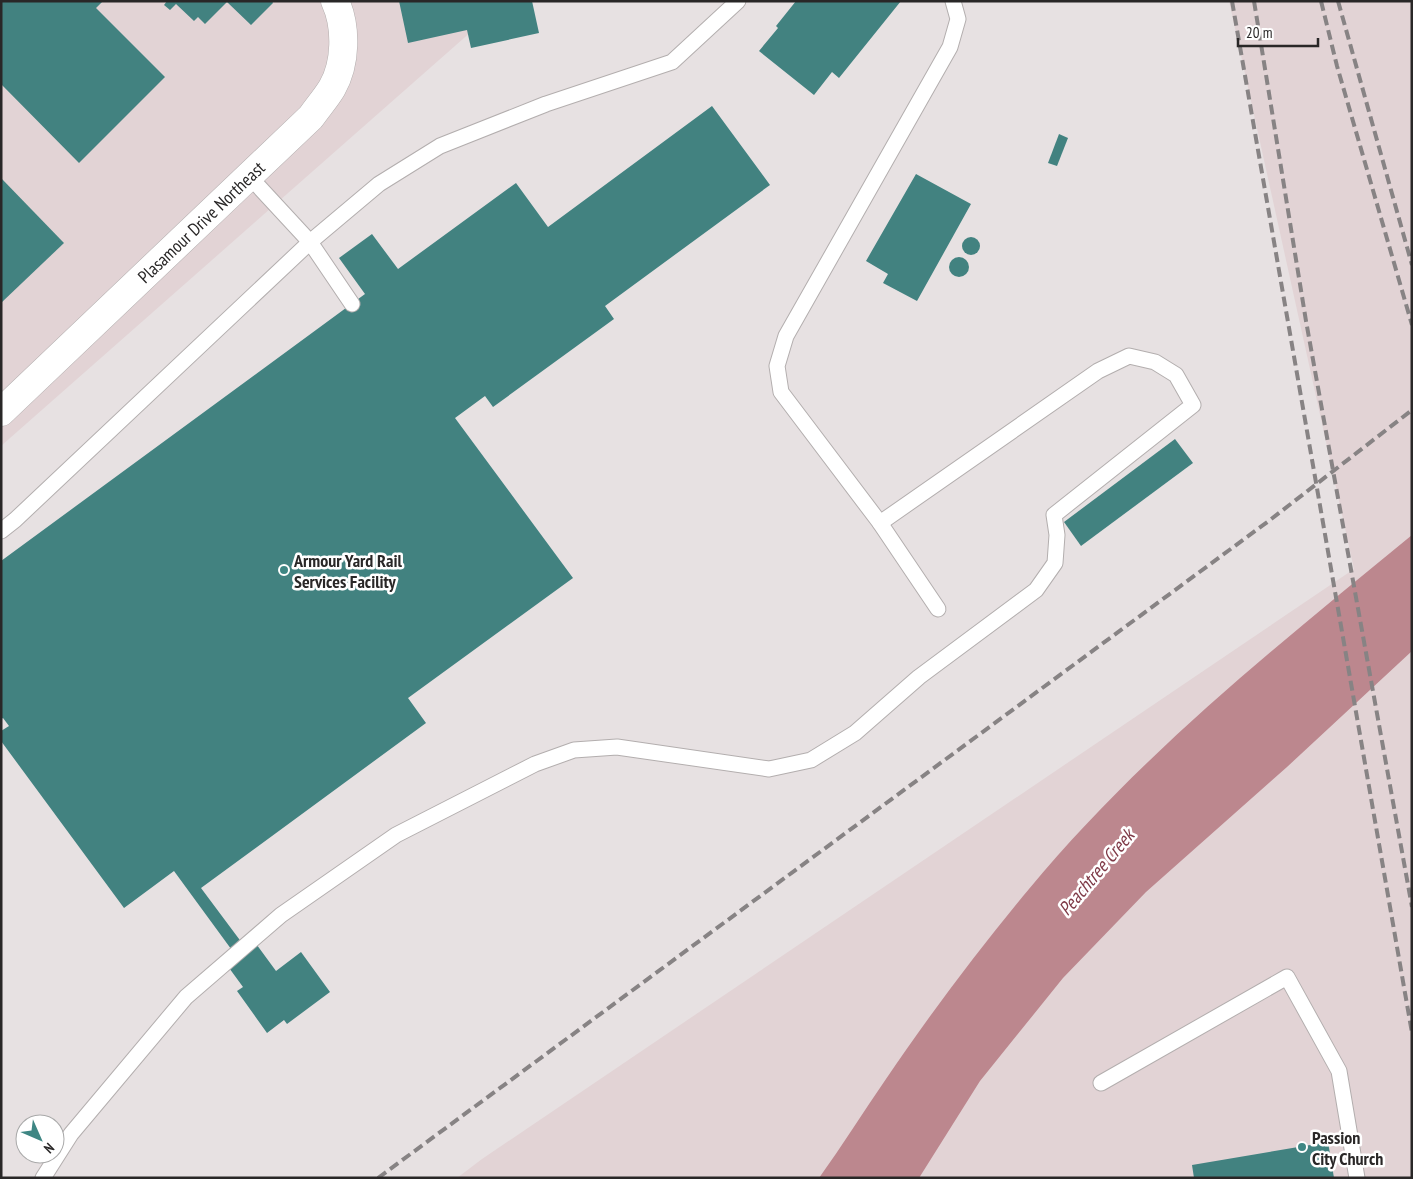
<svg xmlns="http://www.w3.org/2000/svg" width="1413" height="1179" viewBox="0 0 1413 1179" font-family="'PT Sans Narrow',sans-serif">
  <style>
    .built { fill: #e2d3d5 }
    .water { fill: #bc878e }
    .building { fill: #428280 }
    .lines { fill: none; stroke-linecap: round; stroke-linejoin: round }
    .service-casing { stroke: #b3aeae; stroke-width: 17 }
    .minor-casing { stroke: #b3aeae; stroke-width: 29 }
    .service { stroke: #fff; stroke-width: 15 }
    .minor { stroke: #fff; stroke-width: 28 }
    .rail { stroke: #878384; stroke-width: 4; stroke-dasharray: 10 5; stroke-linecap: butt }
    .poi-dot { fill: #3e8683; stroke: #fff; stroke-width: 2 }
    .labels { text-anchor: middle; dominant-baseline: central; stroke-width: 5; stroke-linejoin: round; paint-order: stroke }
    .street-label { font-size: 18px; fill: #292727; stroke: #fff }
    .poi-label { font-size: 18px; font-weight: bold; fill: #292727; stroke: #fff; text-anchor: start }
    .water-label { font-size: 19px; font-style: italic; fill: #7f3a47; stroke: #fff }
  </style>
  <rect width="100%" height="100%" fill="#e7e1e2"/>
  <g class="built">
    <polygon points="1,1 506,1 1,446"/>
    <polygon points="1229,1 1412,1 1412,1178 457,1178 482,1159 1354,569"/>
  </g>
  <path class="water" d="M1412,535V651L1287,767L1146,892L1063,978L980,1081L919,1178H819C842,1146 863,1112 886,1079C930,1014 979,949 1029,889C1141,754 1277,646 1412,535Z"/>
  <g class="building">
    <polygon points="1,1 103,1 96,8 165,77 79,163 1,84"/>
    <polygon points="167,1 272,1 273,3 251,25 227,2 205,24 198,17 194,21 176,4 170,10 164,5"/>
    <polygon points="399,1 532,1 539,33 471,48 467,30 408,43"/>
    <polygon points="796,1 901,1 839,78 832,72 814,95 759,51 778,28 776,26"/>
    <polygon points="712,106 770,185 605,306 614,319 493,407 485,396 455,418 573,578 408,698 426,723 201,888 245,947 254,941 276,971 301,952 330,992 287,1024 284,1020 267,1033 237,991 243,987 224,961 234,953 174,871 124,908 1,741 1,731 9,726 3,718 1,719 1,561 365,294 339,258 372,234 398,269 516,183 548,227"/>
    <polygon points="1059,134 1068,138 1057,166 1048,163"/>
    <polygon points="916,174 971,204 917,301 883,283 888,274 866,261"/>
    <polygon points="1,178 64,243 1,303"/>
    <circle cx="971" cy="246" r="9"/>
    <circle cx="959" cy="267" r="10"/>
    <polygon points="1175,439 1193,463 1081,546 1064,522"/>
    <polygon points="1328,1142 1334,1178 1194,1178 1192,1165"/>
  </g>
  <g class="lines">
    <g class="service-casing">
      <g id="service">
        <polyline points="249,176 310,242 352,304"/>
        <polyline points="880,523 938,609"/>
        <polyline points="1,531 15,520 310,242 379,184 440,146 546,104 672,62 738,1"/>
        <polyline points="1101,1083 1287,977 1339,1071 1357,1178"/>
        <polyline points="43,1178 71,1134 186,997 281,915 396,835 535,764 574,750 617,747 769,769 811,760 855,733 919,677 1036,590 1055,563 1057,535 1054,515 1193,405 1176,375 1155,362 1129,356 1098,371 880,523 781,392 777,366 786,336 950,47 958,19 953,1"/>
      </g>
    </g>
    <g class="minor-casing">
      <g id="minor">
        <path id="s1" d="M1,412L311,117C318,107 326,98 332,88C346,64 347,27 335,1"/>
      </g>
    </g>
    <use href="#service" class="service"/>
    <use href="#minor" class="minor"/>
    <g class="rail">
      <polyline points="1232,1 1412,1033"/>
      <polyline points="1254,1 1306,321 1412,907"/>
      <polyline points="1321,1 1337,66 1412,325"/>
      <polyline points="1338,1 1412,265"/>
      <polyline points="378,1178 1270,520 1412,410"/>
    </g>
  </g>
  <g class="poi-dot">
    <circle cx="284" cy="570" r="5"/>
    <circle cx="1302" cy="1147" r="5"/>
  </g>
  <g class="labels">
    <g class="street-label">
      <text stroke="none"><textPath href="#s1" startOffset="276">Plasamour Drive Northeast</textPath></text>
    </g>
    <g class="poi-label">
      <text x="294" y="560">Armour Yard Rail<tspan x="294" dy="21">Services Facility</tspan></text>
      <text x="1312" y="1137">Passion<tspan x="1312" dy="21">City Church</tspan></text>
    </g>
    <g class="water-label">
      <text transform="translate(1096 872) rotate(-50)">Peachtree Creek</text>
    </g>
  </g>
  <rect width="1413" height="1179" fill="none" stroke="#292727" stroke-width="5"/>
  <g transform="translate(40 1139) rotate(135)"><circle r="24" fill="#ffffff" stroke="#a9a9a9"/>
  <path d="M0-4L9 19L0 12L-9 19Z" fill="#3e8683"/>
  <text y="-8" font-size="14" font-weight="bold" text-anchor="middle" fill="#292727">N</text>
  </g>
  <path d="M1238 38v8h80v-8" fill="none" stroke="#292727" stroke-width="2.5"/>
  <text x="1246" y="38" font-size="15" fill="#292727" stroke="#ffffff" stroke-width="4" paint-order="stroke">20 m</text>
</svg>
